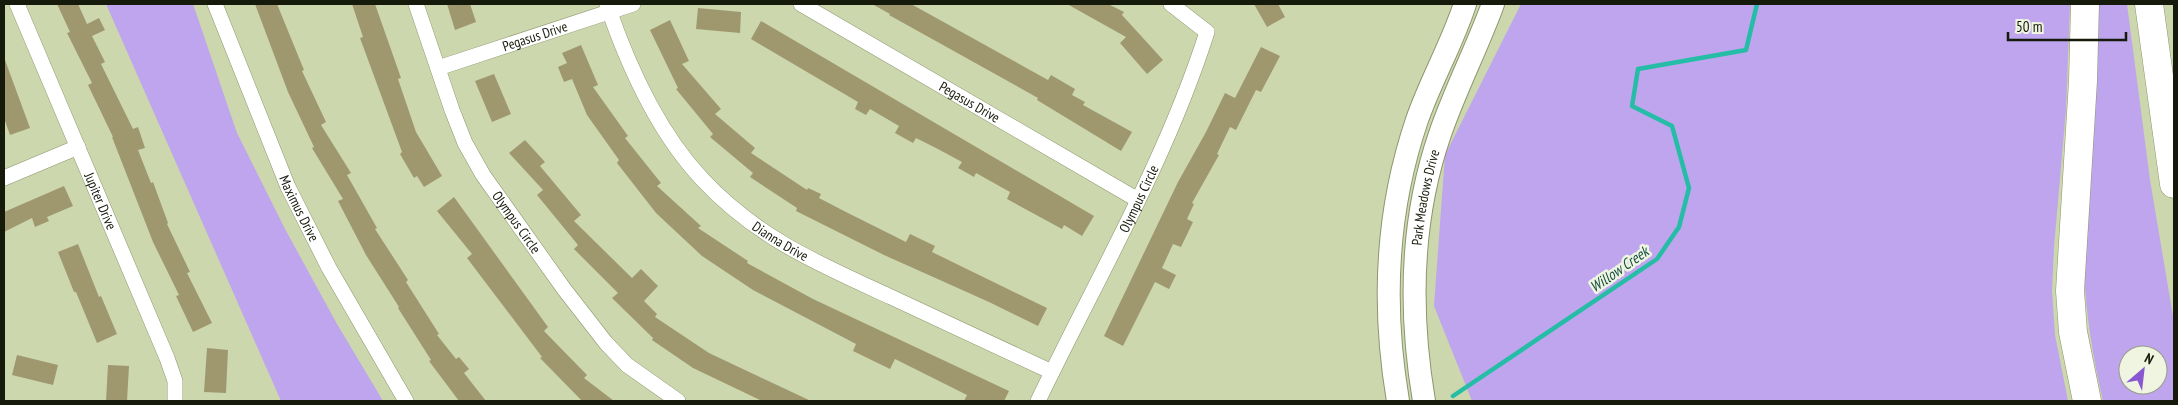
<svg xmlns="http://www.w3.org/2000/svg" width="2178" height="405" viewBox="0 0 2178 405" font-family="'PT Sans Narrow',sans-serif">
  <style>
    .green { fill: #bea5ed; fill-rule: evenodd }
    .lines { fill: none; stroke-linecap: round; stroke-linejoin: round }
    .stream { stroke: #26bda7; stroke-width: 4.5 }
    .building { fill: #9f986f }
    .minor-casing { stroke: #8c966e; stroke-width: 16 }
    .secondary-casing { stroke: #8c966e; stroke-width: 24 }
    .motorway-casing { stroke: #8c966e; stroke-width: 29 }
    .minor { stroke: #fff; stroke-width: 15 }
    .secondary { stroke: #fff; stroke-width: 22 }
    .motorway { stroke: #fff; stroke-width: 28 }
    .labels { text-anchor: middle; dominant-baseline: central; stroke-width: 5; stroke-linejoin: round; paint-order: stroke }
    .street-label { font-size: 14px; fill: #161a0b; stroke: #eff5e0 }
    .water-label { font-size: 15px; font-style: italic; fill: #144f45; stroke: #eff5e0 }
  </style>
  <rect width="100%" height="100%" fill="#ccd7ad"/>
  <g class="green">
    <polygon points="106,4 193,4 237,133 285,229 337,324 383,401 281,401"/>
    <polygon points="1521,4 2070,4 2066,109 2054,247 2052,291 2055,335 2068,401 1472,401 1434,306 1445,155"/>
    <path d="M2096,4H2127L2150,180L2174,322V401H2103C2093,358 2086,315 2084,271ZM2128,355H2158V385H2128Z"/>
  </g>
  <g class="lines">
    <polyline class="stream" points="1453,396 1657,259 1679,227 1689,188 1672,126 1632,106 1638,69 1746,50 1757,4"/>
  </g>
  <g class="building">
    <polygon points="57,4 78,4 87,24 99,18 105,30 92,36 105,62 101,64 133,129 138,127 145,148 138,150 151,183 153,182 168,223 167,224 190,272 187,273 212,323 193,332 176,296 179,295 153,242 112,137 113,137 88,85 92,83 67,33 70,32"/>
    <polygon points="255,4 277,4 304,70 302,71 326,122 321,125 351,173 347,175 377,228 375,229 408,280 406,282 439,334 437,335 456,359 459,357 469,369 464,373 486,401 459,401 429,361 431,360 398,308 399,307 366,255 338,201 343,199 312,148 314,147 288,92"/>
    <polygon points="352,4 375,4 401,78 398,79 416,132 442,176 424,187 417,176 414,178 400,154 402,152 360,38 363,37"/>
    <polygon points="447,4 470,4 476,22 455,30"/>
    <polygon points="872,4 911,4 1048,80 1051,75 1075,89 1072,95 1085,102 1083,105 1132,132 1121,151 1037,100 1038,98 889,15 890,14"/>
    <polygon points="1067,4 1108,4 1124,12 1122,15 1163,60 1147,74 1120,43 1126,37"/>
    <polygon points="1254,4 1278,4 1285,17 1267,27"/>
    <polygon points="698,8 741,12 740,33 696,29"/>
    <polygon points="670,20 689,61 682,64 721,109 715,114 755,148 751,153 807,190 808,188 821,194 819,198 844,211 906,242 910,234 935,246 932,252 1047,308 1038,326 989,302 884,255 796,211 797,208 750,177 753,173 710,137 713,134 676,89 678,88 650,30"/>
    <polygon points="761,21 1094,216 1082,236 1064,225 1062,229 1007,199 1010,192 976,173 974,177 958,168 962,162 936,148 916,138 913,143 895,133 899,126 870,109 866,115 855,109 858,102 751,39"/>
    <polygon points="581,45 598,85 593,87 628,136 625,138 661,183 657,186 701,226 698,228 748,261 747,263 813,299 1009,391 1004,401 964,401 967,395 895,359 890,369 853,351 856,344 753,290 702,256 656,213 617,163 619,160 587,115 572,79 564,82 558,67 567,63 562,53"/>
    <polygon points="1261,47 1280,56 1261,92 1256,90 1236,130 1230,127 1217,154 1219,155 1192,203 1194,204 1187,219 1193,222 1181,247 1173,244 1162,268 1176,275 1169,289 1155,282 1123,346 1104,336 1178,182 1206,132 1225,93 1235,98"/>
    <polygon points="5,60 30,128 10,135 4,118"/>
    <polygon points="494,74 511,114 492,122 475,81"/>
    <polygon points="525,140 545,162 540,166 581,215 574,221 632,278 641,269 658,286 644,301 657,314 655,317 709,353 811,401 762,401 693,368 652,340 653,338 612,298 618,293 574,249 578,245 537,195 543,190 509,153"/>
    <polygon points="64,186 73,206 47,217 49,221 35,227 32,218 4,232 4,212"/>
    <polygon points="454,197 548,327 544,331 587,375 584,378 614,401 582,401 540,358 542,357 467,258 472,254 437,211"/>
    <polygon points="78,244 99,297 101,296 117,334 97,343 76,292 74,292 58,252"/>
    <polygon points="207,348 228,350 226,393 204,392"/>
    <polygon points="17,355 58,365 53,385 12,375"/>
    <polygon points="108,365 129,366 127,401 106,401"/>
  </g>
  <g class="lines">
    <g class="minor-casing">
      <g id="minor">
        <path id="s1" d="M17,4L167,358L175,381V401"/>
        <path id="s2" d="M215,4L288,187L329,268L406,401"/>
        <path id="s3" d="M416,4L452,110L465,143L483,175L564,289L606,343L627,365L678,401"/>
        <path id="s4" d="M607,4C628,66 657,131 702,179C757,238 819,264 891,297C944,322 998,347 1052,372"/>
        <path id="s5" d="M801,4L1138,200"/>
        <path id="s6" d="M438,68L633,4"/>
        <polyline points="4,178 78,147"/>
        <path id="s7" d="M1038,401C1096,280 1166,161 1207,32L1171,4"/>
      </g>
    </g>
    <g class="secondary-casing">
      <g id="secondary">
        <path d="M1398,401C1382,307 1386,211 1417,120C1431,80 1452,44 1465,4"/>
        <path id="s8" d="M1424,401C1409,312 1410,221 1440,134C1455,90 1477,48 1493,4"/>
      </g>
    </g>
    <g class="motorway-casing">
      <g id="motorway">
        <polyline points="2085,4 2083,81 2070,291 2073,332 2087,401"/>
        <polyline points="2149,4 2174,184"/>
      </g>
    </g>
    <use href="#minor" class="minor"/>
    <use href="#secondary" class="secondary"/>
    <use href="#motorway" class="motorway"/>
  </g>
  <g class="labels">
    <g class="street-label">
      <text stroke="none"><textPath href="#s6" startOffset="102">Pegasus Drive</textPath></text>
      <text stroke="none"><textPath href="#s5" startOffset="195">Pegasus Drive</textPath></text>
      <text stroke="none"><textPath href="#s7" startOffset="226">Olympus Circle</textPath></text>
      <text stroke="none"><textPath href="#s8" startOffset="205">Park Meadows Drive</textPath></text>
      <text stroke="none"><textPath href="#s1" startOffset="214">Jupiter Drive</textPath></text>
      <text stroke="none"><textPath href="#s2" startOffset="221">Maximus Drive</textPath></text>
      <text stroke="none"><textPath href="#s3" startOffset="242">Olympus Circle</textPath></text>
      <text stroke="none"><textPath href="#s4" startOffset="301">Dianna Drive</textPath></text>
    </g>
    <g class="water-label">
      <text transform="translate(1619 269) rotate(-35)">Willow Creek</text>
    </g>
  </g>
  <rect width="2178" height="405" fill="none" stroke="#161a0b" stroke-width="10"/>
  <g transform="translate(2143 370) rotate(28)"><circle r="24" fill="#eff5e0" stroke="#989d8b"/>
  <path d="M0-4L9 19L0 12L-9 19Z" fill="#8957d0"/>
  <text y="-8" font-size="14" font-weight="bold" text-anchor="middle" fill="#161a0b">N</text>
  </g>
  <path d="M2008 32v8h118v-8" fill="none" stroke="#161a0b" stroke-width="2.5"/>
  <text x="2016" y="32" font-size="15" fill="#161a0b" stroke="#eff5e0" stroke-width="4" paint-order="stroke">50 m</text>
</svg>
